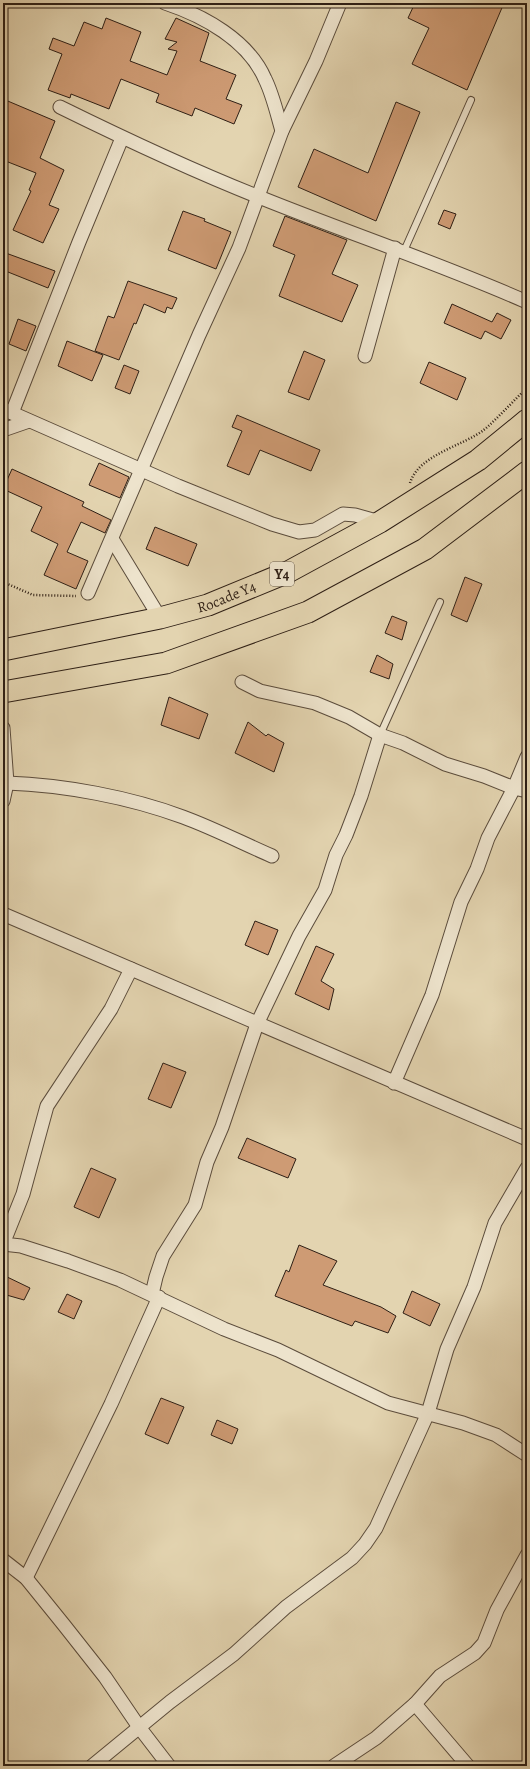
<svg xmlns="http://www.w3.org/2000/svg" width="530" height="1769" viewBox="0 0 530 1769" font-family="Alegreya,serif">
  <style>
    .building { fill: #ce9b74; stroke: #2e1f15 }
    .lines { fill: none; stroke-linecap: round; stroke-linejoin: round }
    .service-casing { stroke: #5b4c3c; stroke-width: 8 }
    .minor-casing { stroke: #5b4c3c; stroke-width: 15 }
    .trunk-casing { stroke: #2e1f15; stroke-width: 23 }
    .path { stroke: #2e1f15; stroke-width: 2.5; stroke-dasharray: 1 2; stroke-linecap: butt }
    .service { stroke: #ede3cc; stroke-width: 6 }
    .minor { stroke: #ede3cc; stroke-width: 13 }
    .trunk { stroke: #e3d4b0; stroke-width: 21 }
    .labels { text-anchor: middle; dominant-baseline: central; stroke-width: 3; stroke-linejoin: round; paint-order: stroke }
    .shield { fill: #ede3cc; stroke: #675a4c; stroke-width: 1 }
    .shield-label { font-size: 14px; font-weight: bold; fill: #2e1f15 }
    .street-label { font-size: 15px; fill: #2e1f15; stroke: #ede3cc }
  </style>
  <rect width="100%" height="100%" fill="#e3d4b0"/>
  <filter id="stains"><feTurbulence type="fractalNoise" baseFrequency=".005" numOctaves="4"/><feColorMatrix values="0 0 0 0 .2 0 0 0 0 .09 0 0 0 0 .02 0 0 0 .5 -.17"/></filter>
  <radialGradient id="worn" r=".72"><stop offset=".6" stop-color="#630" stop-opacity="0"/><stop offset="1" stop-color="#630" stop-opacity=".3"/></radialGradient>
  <g class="building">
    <polygon points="415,3 504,3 467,90 412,64 429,28 408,18"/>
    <polygon points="106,18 141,32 130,61 167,75 177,51 168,49 177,42 165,39 176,18 209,33 200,61 236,75 226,99 242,105 234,124 195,108 192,116 156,102 159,94 121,79 109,109 71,94 70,98 48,90 62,54 49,49 53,38 74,46 84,22 102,29"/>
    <polygon points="3,99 55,121 40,158 64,170 49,205 59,209 43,243 13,230 31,191 29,190 36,173 3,160"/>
    <polygon points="396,102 420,112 376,221 298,187 314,149 368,173"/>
    <polygon points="444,210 456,214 450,229 438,224"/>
    <polygon points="183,211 205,219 204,221 231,232 216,269 168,250"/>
    <polygon points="285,216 347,240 332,274 358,285 342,322 279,296 295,255 273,246"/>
    <polygon points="3,252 55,271 48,288 3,270"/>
    <polygon points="128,281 177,298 172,309 167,307 165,313 144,304 136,324 134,323 119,360 95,351 108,316 114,318"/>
    <polygon points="452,304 492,322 497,313 511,320 501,339 485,331 481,339 444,323"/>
    <polygon points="18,319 36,326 26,351 9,344"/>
    <polygon points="67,341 103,355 92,381 58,366"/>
    <polygon points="304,351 325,360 309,400 288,392"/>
    <polygon points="429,362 466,378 457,400 420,383"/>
    <polygon points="124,365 139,371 130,394 115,388"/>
    <polygon points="237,415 320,450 311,471 260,450 249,475 227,466 242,431 232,427"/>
    <polygon points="99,463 129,477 120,498 89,485"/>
    <polygon points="12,469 84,502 82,506 111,520 105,533 81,522 67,552 88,561 76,589 44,575 58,544 31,531 42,507 3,489"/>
    <polygon points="155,527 197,544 188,566 146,549"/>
    <polygon points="465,577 482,584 467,622 451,615"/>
    <polygon points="392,616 407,622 402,640 385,633"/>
    <polygon points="377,655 393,664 389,679 370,672"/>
    <polygon points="169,697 208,714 199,739 161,725"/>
    <polygon points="248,722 266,736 268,734 284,743 274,772 235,753"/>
    <polygon points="255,921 278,930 268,955 245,945"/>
    <polygon points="316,946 334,954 321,981 334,989 329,1010 295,994"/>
    <polygon points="163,1063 186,1072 171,1108 148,1099"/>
    <polygon points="247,1138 296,1159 288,1178 238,1158"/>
    <polygon points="91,1168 116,1179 99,1218 74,1207"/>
    <polygon points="299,1245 337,1261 323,1285 381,1307 396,1316 388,1333 355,1321 352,1326 275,1296 286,1270 289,1272"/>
    <polygon points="3,1275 30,1288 24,1300 3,1294"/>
    <polygon points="412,1291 440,1304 430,1326 403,1313"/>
    <polygon points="67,1294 82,1301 74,1319 58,1312"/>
    <polygon points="161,1398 184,1407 168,1444 145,1434"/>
    <polygon points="217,1420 238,1429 232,1444 211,1435"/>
  </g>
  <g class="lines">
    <g class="service-casing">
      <g id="service">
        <polyline points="404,251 471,100"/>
        <polyline points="380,735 440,602"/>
      </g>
    </g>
    <g class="minor-casing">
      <g id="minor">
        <path d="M165,3C204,16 248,40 265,79C273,95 277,114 282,131"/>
        <path d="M60,107C125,139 191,170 259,197C348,233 439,263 527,302"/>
        <polyline points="365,356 395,248"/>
        <polyline points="3,409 178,486 272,524 299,532 315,530 343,514 355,515 380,522"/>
        <polyline points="12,413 79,242 122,138"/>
        <polyline points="3,430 29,421"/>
        <polyline points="112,539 160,618"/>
        <polyline points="88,593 199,335 239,248 282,131 316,61 340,3"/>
        <polyline points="242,682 260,691 315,703 349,717 380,735 403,743 445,764 484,776 514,788 527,791"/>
        <polyline points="3,728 7,783 3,801"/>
        <path d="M7,783C64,785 129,797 183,817C213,828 242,843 272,856"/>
        <polyline points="3,914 527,1139"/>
        <polyline points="394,1083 432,995 461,902 477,869 488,838 514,788 527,757"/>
        <polyline points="3,1244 21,1246 68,1261 120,1280 224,1329 278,1350 388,1403 463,1423 496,1435 527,1455"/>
        <polyline points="3,1244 23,1194 47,1106 111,1009 131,969"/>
        <polyline points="152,1294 156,1277 163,1256 195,1205 207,1162 222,1127 257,1024 299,936 325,890 336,855 346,835 361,796 380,735"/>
        <polyline points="3,1560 26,1578 64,1625 105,1677 139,1727 169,1766"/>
        <polyline points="26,1578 111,1404 159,1297"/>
        <polyline points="415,1704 468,1766"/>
        <polyline points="92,1766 170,1702 234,1654 286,1607 352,1558 365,1544 376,1528 428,1413 447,1349 474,1287 495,1223 527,1168"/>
        <polyline points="334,1766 376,1738 415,1704 440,1676 475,1653 484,1643 497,1610 527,1555"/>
      </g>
    </g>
    <g class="trunk-casing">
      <g id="trunk">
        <path id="s1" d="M3,650L160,618L208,605L288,572L380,522L478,460L527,420"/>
        <polyline points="3,692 166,663 308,612 425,549 527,472"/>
      </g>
    </g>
    <g class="path">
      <path d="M410,483C419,454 464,446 485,429C500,416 513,401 527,388"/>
      <polyline points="3,582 33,595 76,596"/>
    </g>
    <use href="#service" class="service"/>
    <use href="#minor" class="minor"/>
    <use href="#trunk" class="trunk"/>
  </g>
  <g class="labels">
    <rect class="shield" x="270" y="562" width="24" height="24" rx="3"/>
    <g class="shield-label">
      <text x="282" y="574">Y4</text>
    </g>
    <g class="street-label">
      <text stroke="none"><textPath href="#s1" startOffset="230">Rocade Y4</textPath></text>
    </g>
  </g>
  <rect width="530" height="1769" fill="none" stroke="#e3d4b0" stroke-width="16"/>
  <rect x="4" y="4" width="522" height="1761" fill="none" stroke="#2e1f15" stroke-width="2"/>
  <rect x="8" y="8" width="514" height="1753" fill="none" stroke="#2e1f15"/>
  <rect width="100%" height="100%" filter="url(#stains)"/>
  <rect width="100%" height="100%" fill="url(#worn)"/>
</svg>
